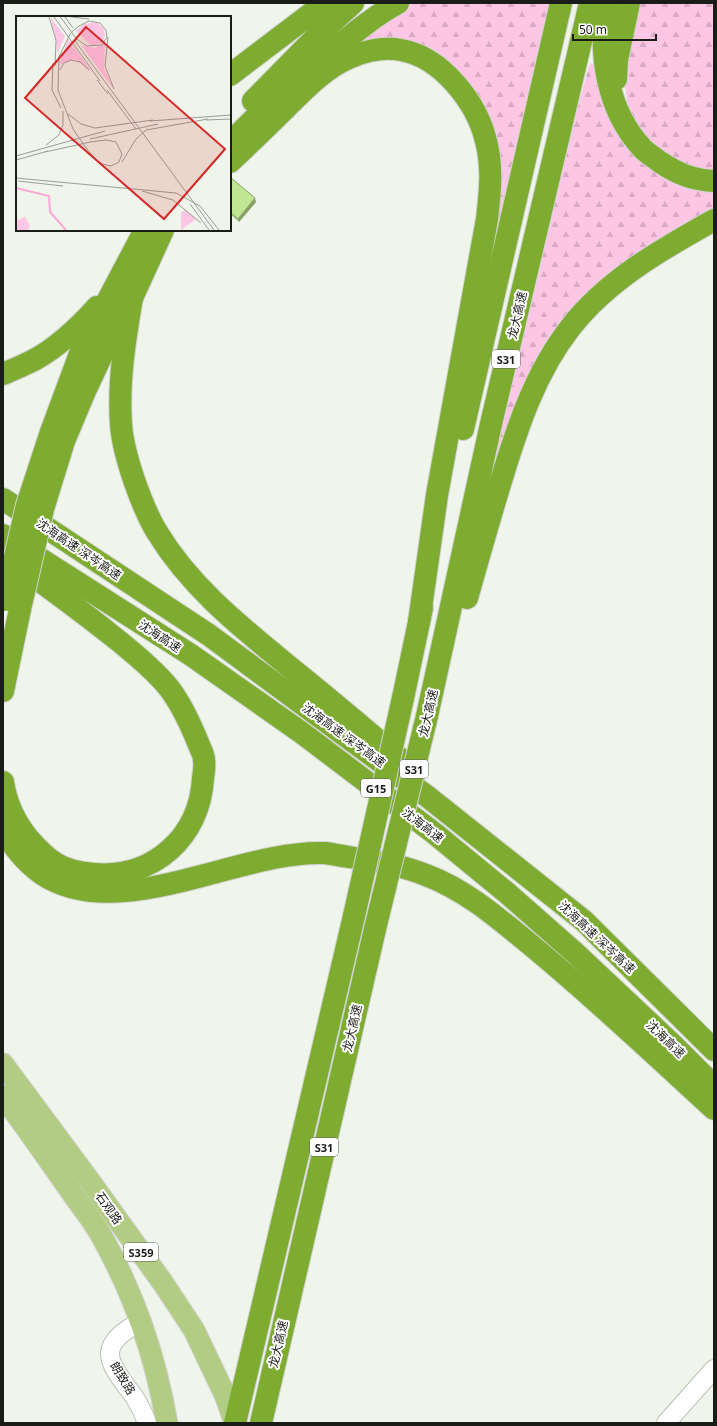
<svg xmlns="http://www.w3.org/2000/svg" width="717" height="1426" viewBox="0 0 717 1426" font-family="'Noto Sans','Noto Sans SC',sans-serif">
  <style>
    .forest { fill: url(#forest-firs) }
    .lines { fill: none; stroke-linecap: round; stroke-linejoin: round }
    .secondary-casing { stroke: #bac0b5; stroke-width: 20 }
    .primary-casing { stroke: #d1d2d1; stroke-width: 23 }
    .highway-casing { stroke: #d1d2d1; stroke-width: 24 }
    .secondary { stroke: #fff; stroke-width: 18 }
    .primary { stroke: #b2cd83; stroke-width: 21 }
    .highway { stroke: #7eac30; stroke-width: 22 }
    .highway-bridge-casing { stroke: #d1d2d1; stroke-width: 24; stroke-linecap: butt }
    .highway-bridge { stroke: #7eac30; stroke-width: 22 }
    .wall { fill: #a6c67e }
    .shaded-wall { fill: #87a167 }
    .building { fill: #c1e693; stroke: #87a167 }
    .labels { text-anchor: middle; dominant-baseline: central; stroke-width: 4; stroke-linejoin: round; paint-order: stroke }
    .shield { fill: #fff; stroke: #5f605d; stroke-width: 1 }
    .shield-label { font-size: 11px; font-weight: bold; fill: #1a1c18 }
    .street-label { font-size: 12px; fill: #1a1c18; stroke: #fff }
    .inset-river { fill: none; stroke: #fca8d9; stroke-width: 2 }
    .inset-road { fill: none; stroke: #9a9e96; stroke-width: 1 }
    .view { fill: #d62828; fill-opacity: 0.15; stroke: #d62828; stroke-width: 2 }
    .inset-edge { fill: none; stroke: #1a1c18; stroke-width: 2 }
  </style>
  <defs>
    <pattern id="forest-firs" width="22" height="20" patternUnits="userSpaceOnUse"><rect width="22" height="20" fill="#fec6e5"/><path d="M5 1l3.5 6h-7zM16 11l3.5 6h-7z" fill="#d9aac4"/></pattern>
  </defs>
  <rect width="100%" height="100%" fill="#eff5ea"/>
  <g class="forest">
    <polygon points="409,3 552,3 502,214 489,263 496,186 451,67 357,46 360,34"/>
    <polygon points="635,3 714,3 714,172 681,165 655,147 635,125 627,101 624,79"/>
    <polygon points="590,63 594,64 606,103 621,134 714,186 714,209 606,279 494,478 489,478 504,420 578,105"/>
  </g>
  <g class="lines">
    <g class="secondary-casing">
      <g id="secondary">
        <path d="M141,1321C129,1328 111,1338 110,1353C109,1367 127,1386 135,1398C140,1406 144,1414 147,1423"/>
        <polyline points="666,1423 714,1369"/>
      </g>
    </g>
    <g class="primary-casing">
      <g id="primary">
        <polyline points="3,1064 89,1180 163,1283 194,1330 225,1395 235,1423"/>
        <path d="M3,1096C26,1127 48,1159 70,1190C80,1205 92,1219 101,1235C135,1296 155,1355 167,1423"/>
      </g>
    </g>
    <g class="highway-casing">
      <g id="highway">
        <path d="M607,3C598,53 607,111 643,149C648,154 655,158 660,162C678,174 693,180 714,181"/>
        <polyline points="230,75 325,3"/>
        <polyline points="616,79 617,60 629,3"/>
        <polyline points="253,101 319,34 353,3"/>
        <path d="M238,135C265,107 294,82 324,57C348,38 371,18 398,3"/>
        <path d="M230,162C249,144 268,126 287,107C305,89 326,67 351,57C366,51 385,47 401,50C442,57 477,103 486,141C493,167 490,193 487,219L437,495L419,622"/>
        <path d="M132,298C125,339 118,381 121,424C122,443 128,462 134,480C140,497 147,516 157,532C192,590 246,631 297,673C333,702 368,732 404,762"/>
        <path d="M3,374C13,370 24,365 34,360C58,347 79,327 97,307"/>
        <polyline points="463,429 561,3"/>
        <polyline points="51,432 81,351 145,230"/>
        <polyline points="64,441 85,391 108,342 132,298 163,230"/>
        <polyline points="3,499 209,635 428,797 584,921 714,1050"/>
        <polyline points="3,535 191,655 302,733 434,833 507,893 574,952 673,1045 714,1086"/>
        <path d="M3,554C39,580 75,606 110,634C129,649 154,669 169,688C182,705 191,725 199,745C201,750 204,755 204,760C205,766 204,772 203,778C200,837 153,879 94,874C81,873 66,870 55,863C45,857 36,847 28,838C15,822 6,802 3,782"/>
        <path d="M467,598C478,559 489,520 501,481C517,428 535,373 570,328C607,280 662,249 714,220"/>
        <polyline points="3,691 20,609"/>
        <polyline points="403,698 422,608"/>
        <polyline points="427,716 491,424 590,3"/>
        <path d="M3,831C14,847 25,862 42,874C119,925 238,850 324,853C333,854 341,856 349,857C375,861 401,865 426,875C466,890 499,919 532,946C595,998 654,1054 714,1109"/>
        <polyline points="235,1423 354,916"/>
        <polyline points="261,1423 375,929"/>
      </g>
    </g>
    <use href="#secondary" class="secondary"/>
    <use href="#primary" class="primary"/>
    <use href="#highway" class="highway"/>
    <g class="highway-bridge-casing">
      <g id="highway-bridge">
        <polyline points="5,600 27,505 51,432"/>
        <polyline points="20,609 43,509 64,441"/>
        <polyline points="354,916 403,698"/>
        <polyline points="375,929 427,716"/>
      </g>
    </g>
    <use href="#highway-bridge" class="highway-bridge"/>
  </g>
  <polygon class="wall" points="230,177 256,202 239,222 230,214"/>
  <polygon class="shaded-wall" points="255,198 256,202 239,222 238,219"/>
  <polygon class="building" points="230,177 255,198 238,219 230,212"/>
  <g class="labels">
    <g class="shield">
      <rect x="492" y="350" width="28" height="18" rx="3"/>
      <rect x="400" y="760" width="28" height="18" rx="3"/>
      <rect x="361" y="779" width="30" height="18" rx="3"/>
      <rect x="310" y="1138" width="28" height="18" rx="3"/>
      <rect x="124" y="1243" width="34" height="18" rx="3"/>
    </g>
    <g class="shield-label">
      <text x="506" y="359">S31</text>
      <text x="414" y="769">S31</text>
      <text x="376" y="788">G15</text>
      <text x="324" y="1147">S31</text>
      <text x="141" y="1252">S359</text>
    </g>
    <g class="street-label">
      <text transform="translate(517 315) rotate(-77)">龙大高速</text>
      <text transform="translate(79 549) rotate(34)">沈海高速 深岑高速</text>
      <text transform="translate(160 636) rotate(33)">沈海高速</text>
      <text transform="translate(428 713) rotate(-77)">龙大高速</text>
      <text transform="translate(344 735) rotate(36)">沈海高速 深岑高速</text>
      <text transform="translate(423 825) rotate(38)">沈海高速</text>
      <text transform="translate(597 937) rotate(43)">沈海高速 深岑高速</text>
      <text transform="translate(352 1028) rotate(-77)">龙大高速</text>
      <text transform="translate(666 1039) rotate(44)">沈海高速</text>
      <text transform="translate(109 1208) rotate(55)">石观路</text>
      <text transform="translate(278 1344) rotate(-77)">龙大高速</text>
      <text transform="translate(123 1378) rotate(59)">朗致路</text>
    </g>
  </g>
  <g transform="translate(16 16)">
    <rect width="215" height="215" fill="#eff5ea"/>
    <path d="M34,1L49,20L41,38L40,23ZM80,6L88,12L89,20L86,27L75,30L60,15L68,8ZM52,23L76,56L59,43L43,49ZM89,26L88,52L98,74L65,29L79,32ZM170,194L180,203L165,214V196ZM0,200L2,204L9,201L14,210L12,214H0Z" fill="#fec6e5"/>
    <path class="inset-river" d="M0,172L33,180L34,196L50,214"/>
    <path class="inset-road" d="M33,1L40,24L39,50M38,1L84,65M49,1L57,12M55,1L73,3M92,21L89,50L98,73M59,25L198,214M37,47L36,74L45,92M44,54L48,47L55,44L64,46L73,54M81,64L92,78M91,74L120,113M52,98L65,108L79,112L137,104M190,104L215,103M134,105L215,99M74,123L142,108M30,129L43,119L47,109V95M29,136L61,129L74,126L90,124L100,126L106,138L103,146L95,150L86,148L79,143L76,139L70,132L66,126L57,113L42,74L43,41L54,18L58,14L63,10L73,5L84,7L90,14L91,21L86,29L71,30L62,24L59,21L46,3L44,1M0,140L89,115M0,144L32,135M106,146L120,123L130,114L192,103M0,162L160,177L184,190L203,214M2,165L47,170M126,175L157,184L185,207M174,188L193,214"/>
    <path class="view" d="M70,11L209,133L148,203L9,82Z"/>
    <rect width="215" height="215" class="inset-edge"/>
  </g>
  <rect width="717" height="1426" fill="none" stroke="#1a1c18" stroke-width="8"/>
  <path d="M573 34v6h83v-6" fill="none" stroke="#1a1c18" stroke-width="2"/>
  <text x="579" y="34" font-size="12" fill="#1a1c18" stroke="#ffffff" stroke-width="3" paint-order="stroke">50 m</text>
</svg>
